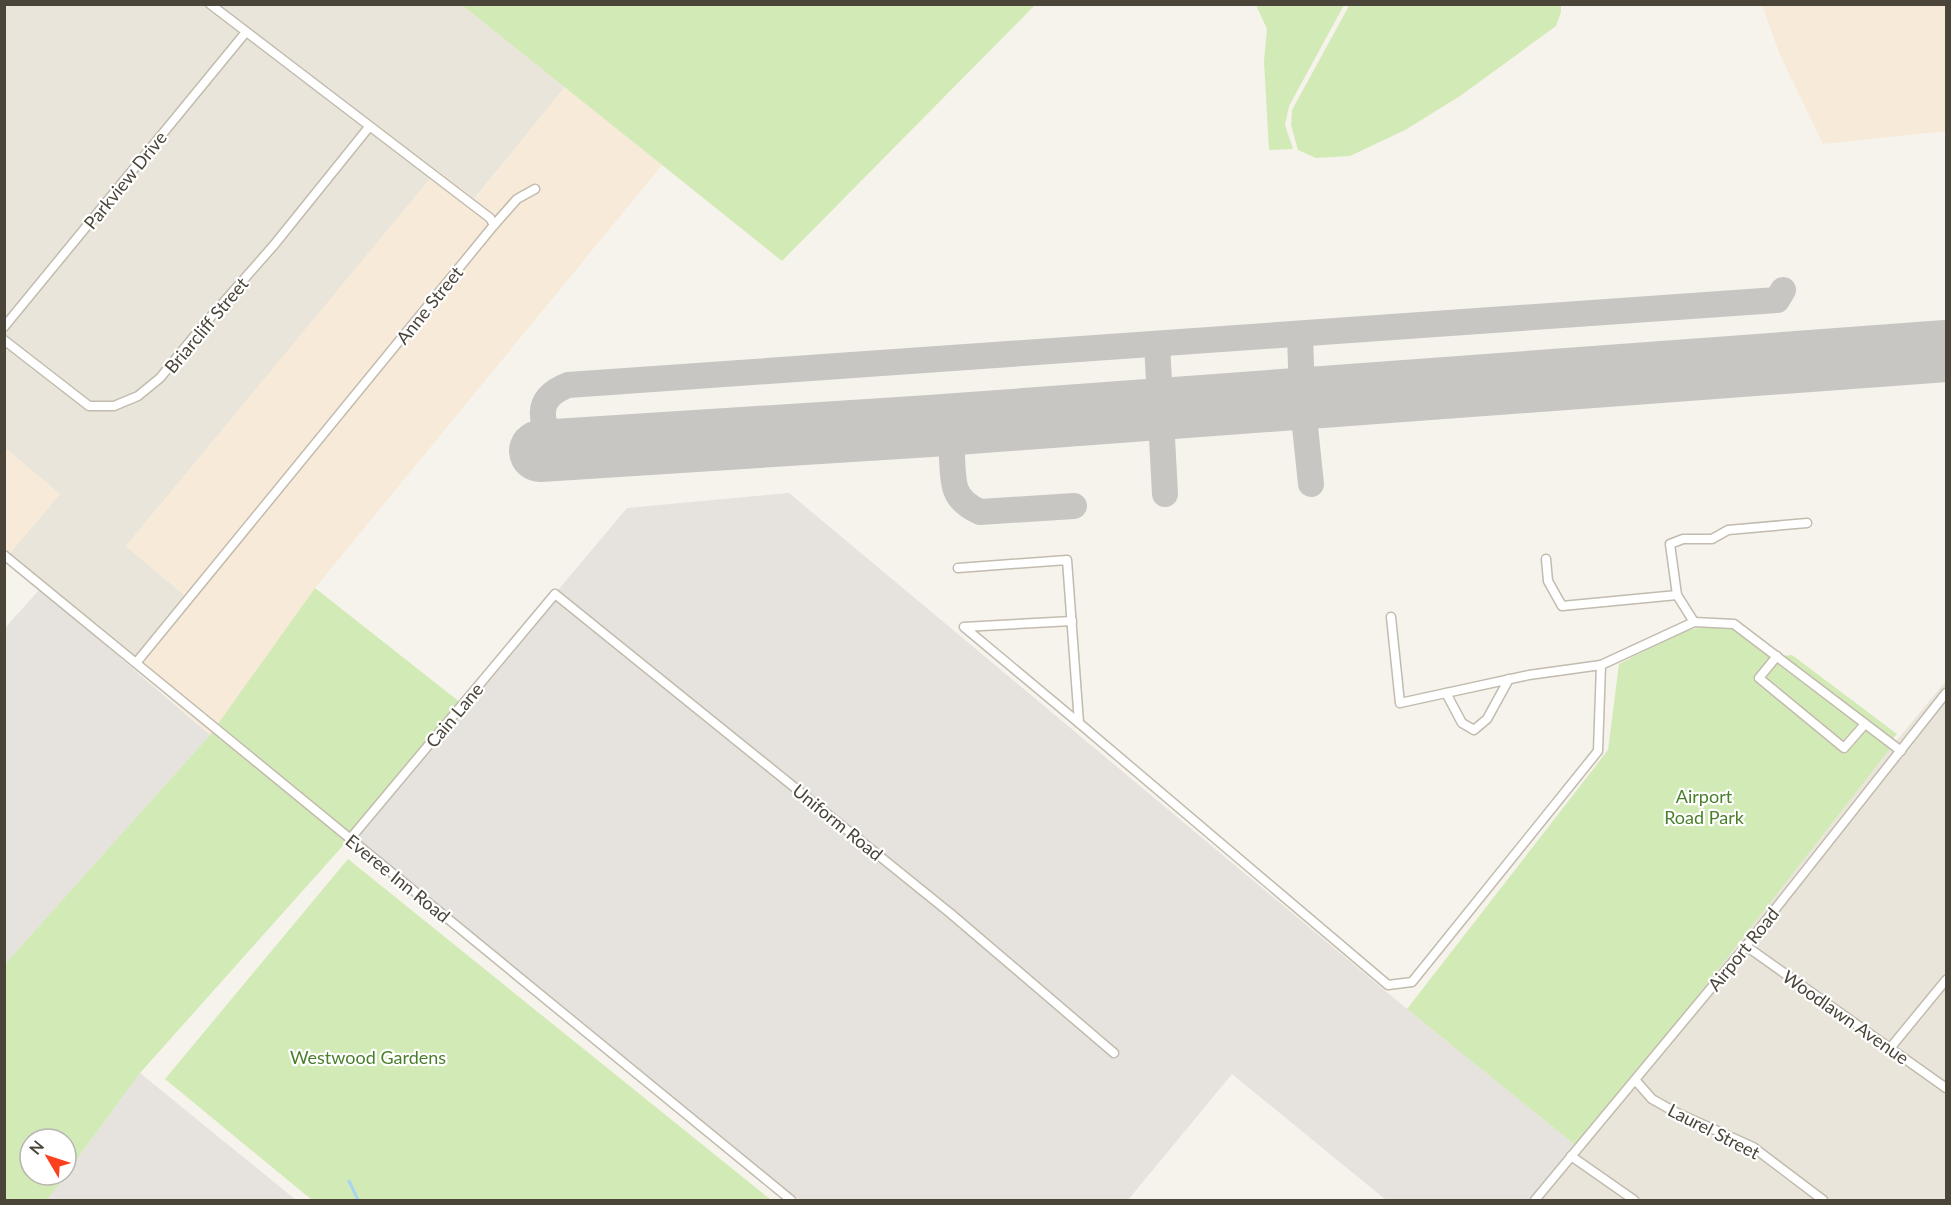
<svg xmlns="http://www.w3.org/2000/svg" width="1951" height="1205" viewBox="0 0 1951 1205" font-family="Lato,sans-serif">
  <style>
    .residential { fill: #eae5da }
    .commercial { fill: #f7ead8 }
    .industrial { fill: #e6e2dd }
    .green { fill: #d2eab5 }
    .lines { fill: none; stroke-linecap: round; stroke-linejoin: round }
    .stream { stroke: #a9d4f2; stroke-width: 3 }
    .taxiway { stroke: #c8c6c3; stroke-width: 26 }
    .runway { stroke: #c8c6c3; stroke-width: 62 }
    .street-casing { stroke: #c2bbae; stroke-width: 11 }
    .street { stroke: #fff; stroke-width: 8 }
    .labels { text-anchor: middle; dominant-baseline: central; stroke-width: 4.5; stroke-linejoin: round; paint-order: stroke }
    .street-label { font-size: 18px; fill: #4b4439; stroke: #fff }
    .park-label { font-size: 18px; fill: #4a7f2a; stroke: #fff }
  </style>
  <rect width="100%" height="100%" fill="#f6f3ec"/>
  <g class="residential">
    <polygon points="4,5 462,5 565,87 474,199 437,171 126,546 189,599 133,665 5,559 60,494 5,448"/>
    <polygon points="1946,681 1946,1200 1537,1200 1893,745"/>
  </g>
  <g class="commercial">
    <polygon points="1762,5 1946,5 1946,131 1823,144 1780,55"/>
    <polygon points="565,87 662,165 315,588 210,735 133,665 189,599 126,546 437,170 475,199"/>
    <polygon points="5,448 60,494 5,559"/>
  </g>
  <g class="industrial">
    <polygon points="789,493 1407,1009 1579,1148 1537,1200 1386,1200 1232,1074 1128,1200 799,1200 348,840 627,508"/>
    <polygon points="40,589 210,735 5,964 5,628"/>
    <polygon points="140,1073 296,1200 47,1200"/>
  </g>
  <g class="green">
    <polygon points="1350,4 1561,4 1561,12 1556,26 1460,96 1405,130 1350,156 1316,158 1298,150 1291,125 1292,110"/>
    <polygon points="462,5 1035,5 782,261"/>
    <polygon points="1256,5 1344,5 1289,106 1285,125 1293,149 1269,150 1264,61 1267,29"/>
    <polygon points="315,588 461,703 348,840 140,1073 66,1174 66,1139 30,1139 30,1175 66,1175 47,1200 5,1200 5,964 210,735"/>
    <polygon points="1722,623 1763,640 1783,656 1792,655 1897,734 1890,742 1893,745 1579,1148 1407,1009 1608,750 1619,664 1684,631"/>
    <polygon points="348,859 771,1200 312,1200 165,1079"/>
  </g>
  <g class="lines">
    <polyline class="stream" points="349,1181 358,1200"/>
    <g class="taxiway">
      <polyline points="1300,334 1302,398 1311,484"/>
      <polyline points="1157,344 1165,494"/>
      <path d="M951,424C952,439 951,478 956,490C960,501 969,507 980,512L1074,506"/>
      <path d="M556,450C541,422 532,399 568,385L1777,300L1783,290"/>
    </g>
    <polyline class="runway" points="540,451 930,426 1946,351"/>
    <g class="street-casing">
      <g id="street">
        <polyline points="210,4 490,218 494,225"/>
        <polyline points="4,327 246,32"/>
        <polyline points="4,340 89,406 114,406 138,396 160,378 201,328 274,245 369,127"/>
        <polyline points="4,555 791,1200"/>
        <polyline points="1546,559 1548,581 1562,606 1677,595"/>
        <polyline points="958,568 1067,560 1079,723 1388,985 1412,982 1598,751 1601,665 1694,622 1734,624 1901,751"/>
        <polyline points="1391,617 1400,703 1529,675 1601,665"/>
        <polyline points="1072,621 964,627 1079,723"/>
        <polyline points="1694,622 1677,595 1670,544 1683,539 1712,539 1728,530 1807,523"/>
        <polyline points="1777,656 1759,678 1844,748 1865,724"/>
        <polyline points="136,663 494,225 517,199 535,189"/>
        <polyline points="1446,693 1462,723 1474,730 1487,719 1509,679"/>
        <polyline points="350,839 555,594 950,913 1114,1053"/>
        <polyline points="1746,946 1946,1088"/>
        <polyline points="1891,1047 1946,980"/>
        <polyline points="1636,1081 1652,1099 1675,1112 1753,1147 1823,1200"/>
        <polyline points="1571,1156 1634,1200"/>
        <polyline points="1535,1200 1746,946 1946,693"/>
      </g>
    </g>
    <use href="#street" class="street"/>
  </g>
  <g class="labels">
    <g class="street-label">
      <text transform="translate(125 180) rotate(-51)">Parkview Drive</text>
      <text transform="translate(429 305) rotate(-51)">Anne Street</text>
      <text transform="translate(206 325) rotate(-50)">Briarcliff Street</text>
      <text transform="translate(454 715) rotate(-50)">Cain Lane</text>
      <text transform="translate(838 822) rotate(39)">Uniform Road</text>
      <text transform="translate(398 878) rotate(39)">Everee Inn Road</text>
      <text transform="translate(1743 949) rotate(-51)">Airport Road</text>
      <text transform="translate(1846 1017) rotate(35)">Woodlawn Avenue</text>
      <text transform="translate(1714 1131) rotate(27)">Laurel Street</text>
    </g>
    <g class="park-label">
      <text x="1704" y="796">Airport<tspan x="1704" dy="21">Road Park</tspan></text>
      <text x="368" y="1057">Westwood Gardens</text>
    </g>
  </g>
  <rect width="1951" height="1205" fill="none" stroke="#4b4439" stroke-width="12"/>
  <g transform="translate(48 1157) rotate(309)"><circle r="28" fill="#ffffff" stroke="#b7b4b0" stroke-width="1.5"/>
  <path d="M0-4.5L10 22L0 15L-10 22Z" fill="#fc3f1d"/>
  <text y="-9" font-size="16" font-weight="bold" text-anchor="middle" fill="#4b4439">N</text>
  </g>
</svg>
